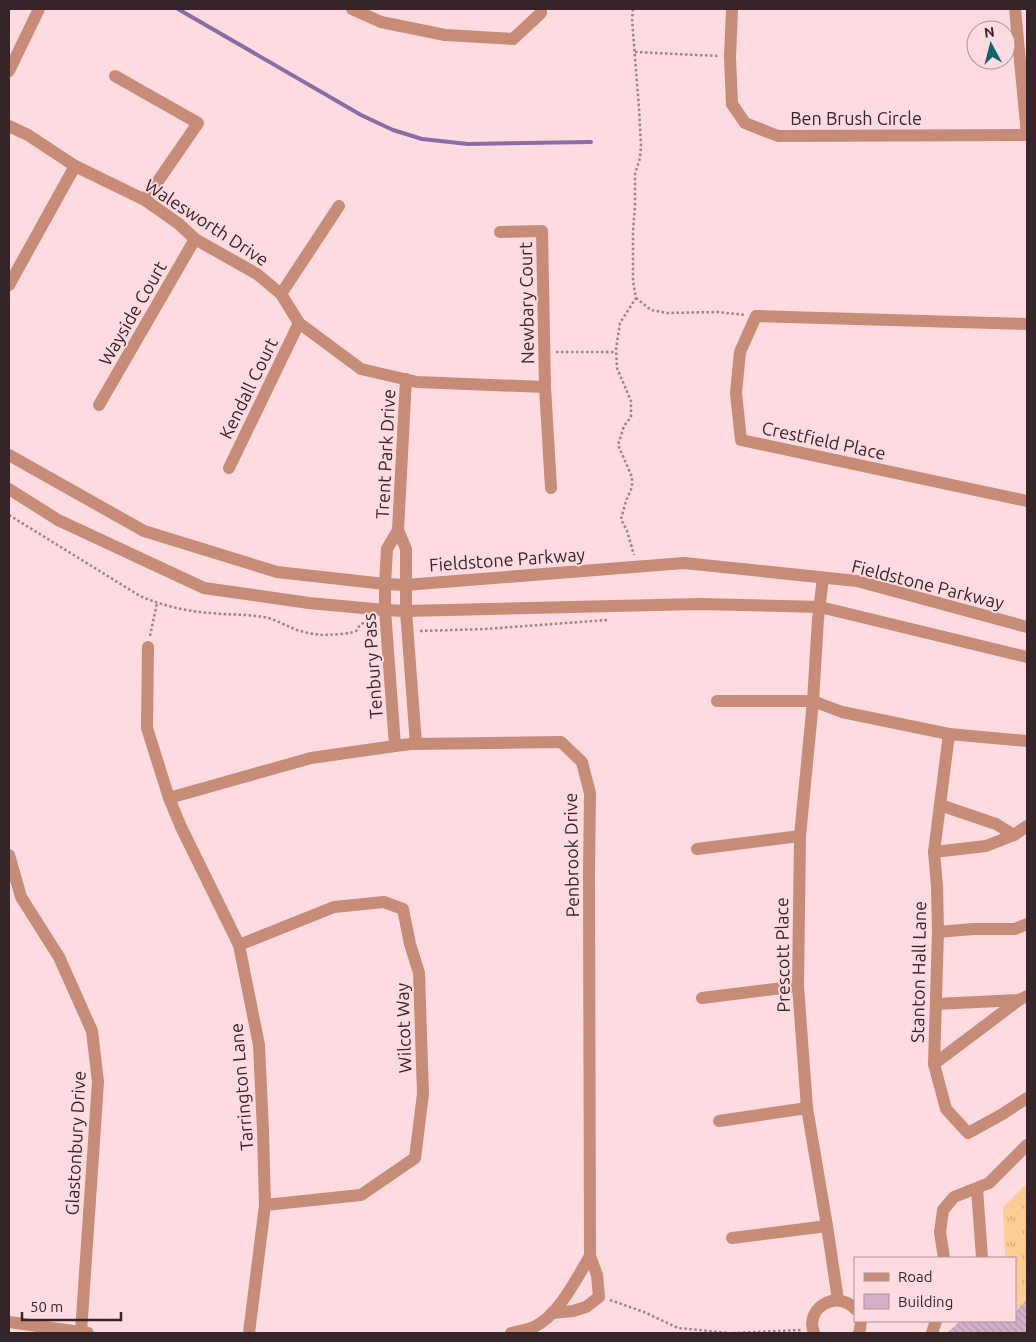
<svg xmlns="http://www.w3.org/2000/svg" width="1036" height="1342" viewBox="0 0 1036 1342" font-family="Ubuntu,sans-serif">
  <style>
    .park { fill: url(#park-tufts) }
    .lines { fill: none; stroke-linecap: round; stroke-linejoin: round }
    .stream { stroke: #896ea5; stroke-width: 4 }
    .building { fill: url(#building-back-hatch) }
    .path { stroke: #9d8286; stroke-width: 2.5; stroke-dasharray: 2.5 2.5; stroke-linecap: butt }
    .minor { stroke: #c78c77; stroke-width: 12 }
    .labels { text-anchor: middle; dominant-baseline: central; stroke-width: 4; stroke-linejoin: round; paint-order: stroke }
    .street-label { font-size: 18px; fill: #362528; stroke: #fedbe0 }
  </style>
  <defs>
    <pattern id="park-tufts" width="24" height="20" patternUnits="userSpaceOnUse" patternTransform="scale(1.25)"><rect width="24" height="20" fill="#facd94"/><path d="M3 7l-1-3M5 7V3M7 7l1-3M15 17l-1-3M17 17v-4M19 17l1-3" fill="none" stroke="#d7b080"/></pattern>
    <pattern id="building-back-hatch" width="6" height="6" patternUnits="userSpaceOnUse" patternTransform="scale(1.25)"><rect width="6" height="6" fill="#d1b0c8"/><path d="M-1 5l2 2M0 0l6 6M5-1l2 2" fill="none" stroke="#b497ac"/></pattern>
  </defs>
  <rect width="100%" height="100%" fill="#fedbe0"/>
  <polygon class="park" points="1025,1185 1027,1188 1027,1300 1018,1309 1015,1307 1015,1258 1005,1258 1003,1207"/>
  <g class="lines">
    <polyline class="stream" points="178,9 361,115 393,130 422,139 468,144 591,142"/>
  </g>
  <polygon class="building" points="1027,1299 1027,1333 947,1333 960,1321 1003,1321 1004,1322 1006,1321 1015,1321 1015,1312"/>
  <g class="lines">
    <g class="path">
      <polyline points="633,9 632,19 639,108 641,146 640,158 635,174 635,205 633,232 633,281 636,298 620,323 616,349 617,368 631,401 631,417 624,426 618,445 632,477 632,487 626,501 621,519 627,531 634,555"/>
      <polyline points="635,52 718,56"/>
      <polyline points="636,298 651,310 667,313 718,312 745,315"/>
      <polyline points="556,352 616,352"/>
      <path d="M9,515L140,596C163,606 186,611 210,613C228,615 246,614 264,617C274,619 283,624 292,628C301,632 312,634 322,635C329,635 350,634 356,631C359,628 359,624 364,623C368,622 371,625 374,627"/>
      <polyline points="420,631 485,629 607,620"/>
      <polyline points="150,636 157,603"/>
      <polyline points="610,1300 644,1312 678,1328 729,1333"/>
      <polyline points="733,1333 801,1330"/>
    </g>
    <g class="minor">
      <polyline points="352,9 381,22 445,35 513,39 541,13 541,9"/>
      <polyline points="732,9 730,57 732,104 745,123 778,136 1027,135"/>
      <polyline points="1015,9 1027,134"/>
      <polyline points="9,71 39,9"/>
      <polyline points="115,76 198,123 145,200"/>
      <polyline points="9,126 28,135 75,166 145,200 179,224 195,239 257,274 281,294 299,323 361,369 417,382 545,387"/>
      <polyline points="500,232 542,231 545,387 551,488"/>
      <polyline points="9,285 75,166"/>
      <polyline points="281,294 339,206"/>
      <polyline points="1027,324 756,316 740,352 736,393 741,440 1027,501"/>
      <polyline points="406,379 398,530 406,549 406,611 416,744"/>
      <polyline points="99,405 195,239"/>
      <polyline points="9,455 144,531 277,572 385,584 405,585 684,563 857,581 1027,627"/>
      <polyline points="229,468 299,323"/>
      <polyline points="9,489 58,520 204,588 309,603 385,610 406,611 699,604 820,607 1027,657"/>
      <polyline points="823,578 818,619 813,701 800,836 798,986 807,1108 827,1226 838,1300"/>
      <polyline points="148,647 147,728 169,798 181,827 239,945 259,1045 263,1131 265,1205 249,1333"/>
      <polyline points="717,701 813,701 842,712 949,734 1027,741"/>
      <polyline points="949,734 934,852 937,886 938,932 934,1064 946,1109 968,1133 1001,1115 1027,1098"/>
      <polyline points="395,746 385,610 385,584 387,549 398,530"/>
      <path d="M169,798L311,758L395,746L411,744L561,742L582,762L590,793L589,872L590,1256C577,1278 558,1316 534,1327C527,1330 518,1331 511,1333"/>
      <polyline points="940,805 996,824 1014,835"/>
      <polyline points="697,849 800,836"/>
      <polyline points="934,852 986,846 1014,835 1027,826"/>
      <polyline points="9,855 21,897 59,957 92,1031 98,1082 81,1332"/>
      <polyline points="938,932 973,929 1015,929 1027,924"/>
      <polyline points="239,945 334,907 384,902 403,909 410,944 419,973 423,1094 415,1158 361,1195 265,1205"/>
      <polyline points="702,998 798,986"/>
      <polyline points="936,1004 1019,1000 1027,996"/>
      <polyline points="934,1064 1019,1000"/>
      <polyline points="719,1121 807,1108"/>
      <polyline points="977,1189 982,1258"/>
      <polyline points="732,1238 827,1226"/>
      <polyline points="944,1258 940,1232 943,1210 954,1197 989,1183 1027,1145"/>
      <polyline points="552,1313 573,1311 586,1307 599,1297 597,1275 590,1256"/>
      <polyline points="9,1322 88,1333"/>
      <path d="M814,1333C804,1308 837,1289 855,1309"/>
      <polyline points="859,1333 860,1329 861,1321"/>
      <polyline points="932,1333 936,1321"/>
    </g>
  </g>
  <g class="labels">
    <g class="street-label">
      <text x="856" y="118">Ben Brush Circle</text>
      <text transform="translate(207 222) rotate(33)">Walesworth Drive</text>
      <text transform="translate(526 303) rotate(-91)">Newbary Court</text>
      <text transform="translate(132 313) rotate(-60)">Wayside Court</text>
      <text transform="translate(248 388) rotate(-64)">Kendall Court</text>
      <text transform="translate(824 440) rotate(12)">Crestfield Place</text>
      <text transform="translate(385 454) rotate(-87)">Trent Park Drive</text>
      <text transform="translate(507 559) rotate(-4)">Fieldstone Parkway</text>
      <text transform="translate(928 584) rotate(14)">Fieldstone Parkway</text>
      <text transform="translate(372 666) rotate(-94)">Tenbury Pass</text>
      <text transform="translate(571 855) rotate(-91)">Penbrook Drive</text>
      <text transform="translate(782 955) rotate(-91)">Prescott Place</text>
      <text transform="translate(918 972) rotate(-89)">Stanton Hall Lane</text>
      <text transform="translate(403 1028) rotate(-92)">Wilcot Way</text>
      <text transform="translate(241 1087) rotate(-95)">Tarrington Lane</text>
      <text transform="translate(75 1143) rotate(-87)">Glastonbury Drive</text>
    </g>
  </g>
  <rect width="1036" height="1342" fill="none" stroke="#362528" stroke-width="20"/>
  <rect x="854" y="1257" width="162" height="65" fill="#fedbe0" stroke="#ae9296"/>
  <rect x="864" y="1273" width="25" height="8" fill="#c78c77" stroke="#ae9296"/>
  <text x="898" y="1282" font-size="15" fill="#362528">Road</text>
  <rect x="864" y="1294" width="25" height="15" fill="#d1b0c8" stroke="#ae9296"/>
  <text x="898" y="1307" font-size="15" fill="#362528">Building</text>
  <g transform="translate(991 45) rotate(353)"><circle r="24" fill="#fedbe0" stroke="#ae9296"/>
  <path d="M0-4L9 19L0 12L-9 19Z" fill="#14626b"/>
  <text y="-8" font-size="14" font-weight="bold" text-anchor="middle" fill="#362528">N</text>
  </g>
  <path d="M22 1312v8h99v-8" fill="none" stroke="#362528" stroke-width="2.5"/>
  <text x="30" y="1312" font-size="15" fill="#362528" stroke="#fedbe0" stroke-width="4" paint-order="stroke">50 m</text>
</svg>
